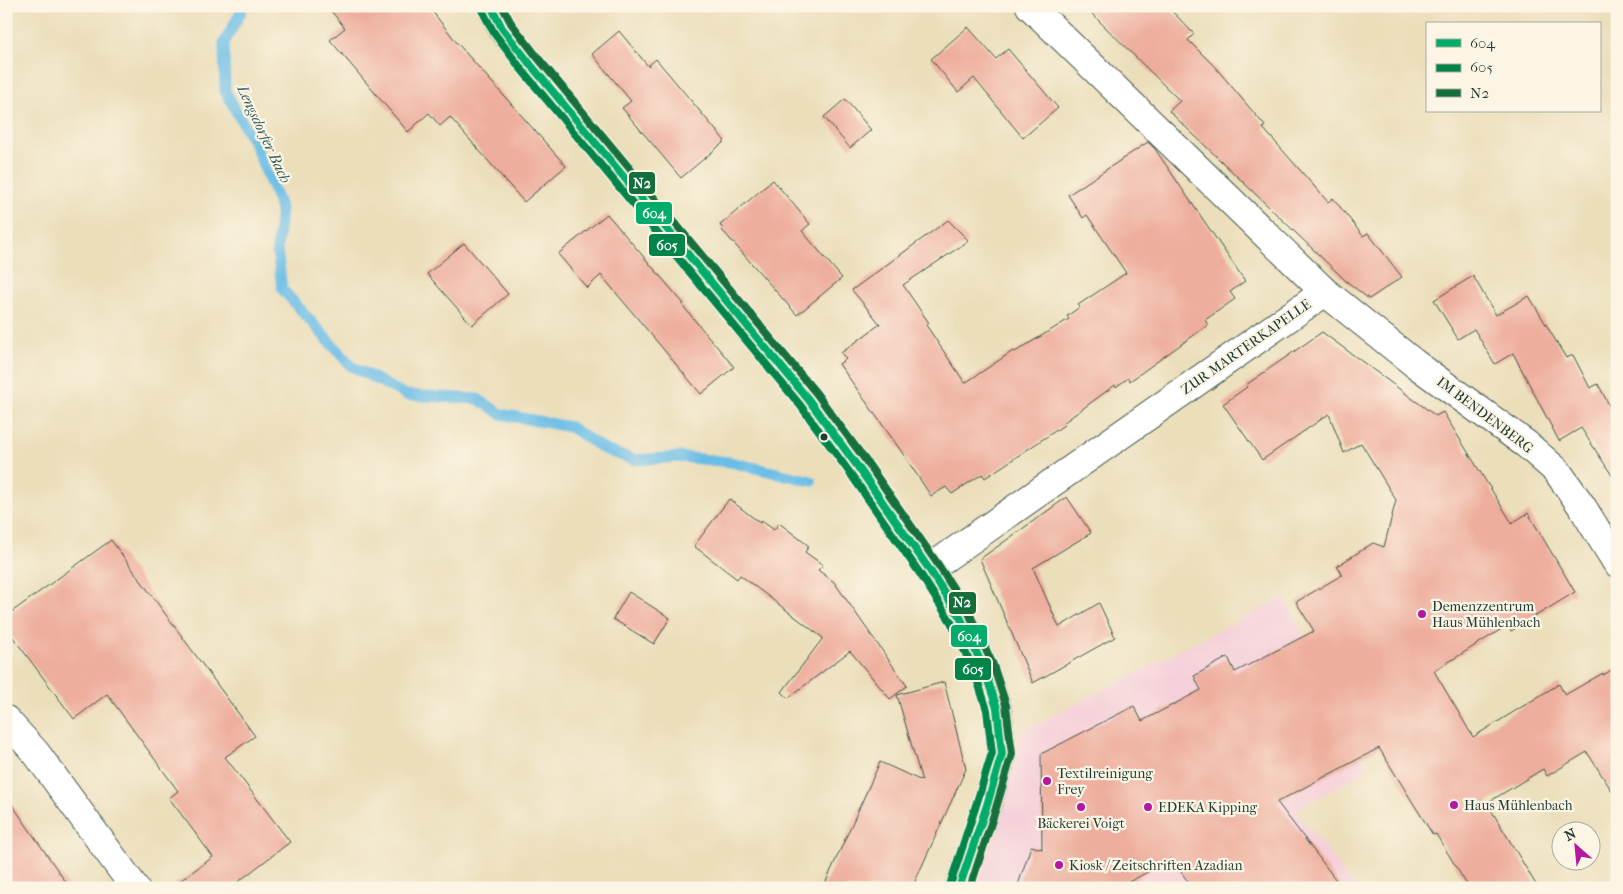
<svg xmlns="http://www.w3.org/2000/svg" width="1623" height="894" viewBox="0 0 1623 894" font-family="'IM FELL French Canon',serif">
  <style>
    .built { fill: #f5cfd9 }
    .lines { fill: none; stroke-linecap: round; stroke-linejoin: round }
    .stream { stroke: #6bbde6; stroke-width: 11 }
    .building { fill: #eeae9d }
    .minor-casing { stroke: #3e5548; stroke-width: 30 }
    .tertiary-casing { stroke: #3e5548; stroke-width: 30 }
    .minor { stroke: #fff; stroke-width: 28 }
    .tertiary { stroke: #fff; stroke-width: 28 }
    .bus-1-casing { stroke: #fcf5e5; stroke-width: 11 }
    .bus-2-casing { stroke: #fcf5e5; stroke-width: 11 }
    .bus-3-casing { stroke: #fcf5e5; stroke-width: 11 }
    .bus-1 { stroke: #00ac6c; stroke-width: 8 }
    .bus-2 { stroke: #00844a; stroke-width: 8 }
    .bus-3 { stroke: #156f3d; stroke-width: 8 }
    .bus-dot { fill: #1f3d34; stroke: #fcf5e5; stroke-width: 2 }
    .poi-dot { fill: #b5179e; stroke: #fcf5e5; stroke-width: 2 }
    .labels { text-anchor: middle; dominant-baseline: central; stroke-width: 4.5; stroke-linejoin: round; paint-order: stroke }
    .street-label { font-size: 14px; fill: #1f3d34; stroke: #fcf5e5 }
    .poi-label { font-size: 14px; fill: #1f3d34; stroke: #fcf5e5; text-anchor: start }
    .water-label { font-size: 15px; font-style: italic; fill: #325d60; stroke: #fcf5e5 }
    .line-badge { stroke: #fcf5e5; stroke-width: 2 }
    .badge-label { font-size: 14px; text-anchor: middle; font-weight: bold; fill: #fff }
  </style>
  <rect width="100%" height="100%" fill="#fcf5e5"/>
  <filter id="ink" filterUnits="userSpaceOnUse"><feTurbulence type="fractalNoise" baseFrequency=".02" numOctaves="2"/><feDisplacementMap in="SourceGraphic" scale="10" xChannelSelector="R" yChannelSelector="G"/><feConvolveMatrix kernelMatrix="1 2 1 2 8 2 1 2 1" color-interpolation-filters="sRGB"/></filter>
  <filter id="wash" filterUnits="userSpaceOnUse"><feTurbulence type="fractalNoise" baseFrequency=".0096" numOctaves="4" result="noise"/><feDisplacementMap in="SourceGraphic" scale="20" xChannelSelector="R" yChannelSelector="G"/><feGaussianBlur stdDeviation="1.12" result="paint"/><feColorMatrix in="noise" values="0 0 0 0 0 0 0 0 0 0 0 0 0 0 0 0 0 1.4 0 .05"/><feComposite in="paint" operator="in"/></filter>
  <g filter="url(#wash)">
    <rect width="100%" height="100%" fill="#ebdeba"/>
    <polygon class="built" points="1284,597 1368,770 1295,810 1356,888 971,888 1023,731"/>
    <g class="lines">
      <polyline class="stream" points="242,6 241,12 224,43 225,91 255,145 281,209 277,249 282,289 351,366 406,395 478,399 501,414 570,427 605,450 635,460 681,457 730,462 811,481"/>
    </g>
    <g id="blocks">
      <g class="building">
        <polygon points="327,6 428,6 458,44 566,166 524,202 450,117 440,126 429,113 408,132 330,40 345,28"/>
        <polygon points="1084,6 1167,6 1194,34 1188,40 1215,67 1265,126 1263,128 1328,202 1333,198 1363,236 1368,233 1402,277 1369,299 1346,281 1169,111 1180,101"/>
        <polygon points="968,27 996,59 1008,49 1058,108 1023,138 974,78 958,92 931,59"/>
        <polygon points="619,31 648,66 656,59 725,141 681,178 622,108 631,101 592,54"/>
        <polygon points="845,99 871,130 850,148 824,117"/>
        <polygon points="1148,142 1155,149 1245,281 1230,292 1235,299 1205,320 1208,325 1183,343 1130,381 1128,378 1116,387 1115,385 1063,423 1064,425 985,478 982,474 952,494 946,487 931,496 899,448 839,364 846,359 841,353 880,324 852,290 948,220 968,240 967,242 903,285 929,323 926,325 965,383 1013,351 1015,352 1069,319 1067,316 1080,307 1078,305 1126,273 1087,215 1083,218 1068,195"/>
        <polygon points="773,180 810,224 802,231 842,278 797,315 722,230 723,229 720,225"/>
        <polygon points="607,214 684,304 682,305 734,367 701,394 601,275 587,288 558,254"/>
        <polygon points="464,243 508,294 472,325 427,274"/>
        <polygon points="1473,276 1496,315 1529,296 1566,358 1573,355 1590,388 1598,384 1617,420 1617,483 1581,428 1559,441 1513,353 1495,364 1474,329 1458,339 1434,300"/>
        <polygon points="1322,332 1436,416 1443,412 1512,523 1528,513 1575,592 1511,631 1508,625 1434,671 1473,737 1559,684 1565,695 1603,673 1603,675 1617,667 1617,799 1587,752 1547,776 1543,769 1487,803 1538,888 1469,888 1436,834 1433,835 1379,748 1277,802 1342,888 1193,888 1171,859 1118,888 1017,888 1031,846 1042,849 1041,754 1134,706 1142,721 1201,690 1194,676 1228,657 1235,672 1314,631 1296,602 1342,575 1337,566 1373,543 1384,547 1396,500 1361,443 1344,453 1329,414 1262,460 1223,404 1247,387 1246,385"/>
        <polygon points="1067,497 1091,533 1033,568 1059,627 1099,603 1115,637 1033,683 980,559"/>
        <polygon points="729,499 760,523 762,521 774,530 779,523 809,546 805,552 823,565 818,570 834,582 907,686 890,699 850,651 788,698 782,692 823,638 740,575 737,579 694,546"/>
        <polygon points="111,540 255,736 225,757 290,842 230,888 170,888 213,857 169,798 178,791 107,694 74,719 6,628 6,616"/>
        <polygon points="629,592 670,618 654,644 613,619"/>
        <polygon points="944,682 966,769 912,888 823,888 880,762 922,781 897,695"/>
        <polygon points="6,796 70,888 6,888"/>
      </g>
    </g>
  </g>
  <g filter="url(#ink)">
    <use href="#blocks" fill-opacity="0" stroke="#3e5548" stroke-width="1"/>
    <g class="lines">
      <g class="minor-casing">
        <g id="minor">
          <polyline points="1325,292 1414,363 1526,444 1557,471 1581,505 1617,563"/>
          <polyline points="929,569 1325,292 1030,6"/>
          <polyline points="6,720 36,753 135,888"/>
        </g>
      </g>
      <g class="tertiary-casing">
        <polyline id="tertiary" points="491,6 502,28 530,64 808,399 858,467 929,569 960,617 984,669 997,708 1002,754 987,805 959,888"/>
      </g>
      <use href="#minor" class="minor"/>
      <use href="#tertiary" class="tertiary"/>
      <g class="bus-1-casing">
        <polyline id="bus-1" points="491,6 502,28 530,64 808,399 858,467 929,569 960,617 984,669 997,708 1002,754 987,805 959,888"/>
      </g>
      <g class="bus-2-casing">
        <polyline id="bus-2" points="482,10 494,33 522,70 800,405 850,473 921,575 951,622 975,673 987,710 992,753 977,802 950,885"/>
      </g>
      <g class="bus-3-casing">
        <polyline id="bus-3" points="502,6 511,23 538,58 816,393 866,461 937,563 969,613 993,665 1006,705 1012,754 996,808 970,888"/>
      </g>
      <use href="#bus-1" class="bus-1"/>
      <use href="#bus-2" class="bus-2"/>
      <use href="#bus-3" class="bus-3"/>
    </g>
  </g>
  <circle class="bus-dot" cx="824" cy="437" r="4.5"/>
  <g class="poi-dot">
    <circle cx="1422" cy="614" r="5"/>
    <circle cx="1047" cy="781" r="5"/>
    <circle cx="1454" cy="805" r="5"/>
    <circle cx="1081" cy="807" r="5"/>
    <circle cx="1148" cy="807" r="5"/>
    <circle cx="1059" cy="865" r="5"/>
  </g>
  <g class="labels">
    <g class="street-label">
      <text transform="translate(1246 347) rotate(-35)">ZUR MARTERKAPELLE</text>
      <text transform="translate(1485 415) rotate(37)">IM BENDENBERG</text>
    </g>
    <g class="poi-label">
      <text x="1432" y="606">Demenzzentrum<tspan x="1432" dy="16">Haus Mühlenbach</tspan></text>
      <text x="1057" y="773">Textilreinigung<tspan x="1057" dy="16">Frey</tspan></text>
      <text x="1464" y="805">Haus Mühlenbach</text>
      <text x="1158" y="807">EDEKA Kipping</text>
      <text x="1081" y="823" text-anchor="middle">Bäckerei Voigt</text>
      <text x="1069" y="865">Kiosk / Zeitschriften Azadian</text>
    </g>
    <g class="water-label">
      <text transform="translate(264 134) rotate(65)">Lengsdorfer Bach</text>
    </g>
  </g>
  <g class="line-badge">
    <rect x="628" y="171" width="28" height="24" rx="5" fill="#156f3d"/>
    <rect x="635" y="201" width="38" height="24" rx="5" fill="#00ac6c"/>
    <rect x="648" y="233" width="38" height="24" rx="5" fill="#00844a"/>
    <rect x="948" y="591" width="29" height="24" rx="5" fill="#156f3d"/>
    <rect x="950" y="624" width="38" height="24" rx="5" fill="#00ac6c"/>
    <rect x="954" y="657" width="38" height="24" rx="5" fill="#00844a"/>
  </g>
  <g class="badge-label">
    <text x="642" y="188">N2</text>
    <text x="654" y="218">604</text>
    <text x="667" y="250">605</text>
    <text x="962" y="607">N2</text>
    <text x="969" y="641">604</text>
    <text x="973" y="674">605</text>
  </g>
  <rect width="1623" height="894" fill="none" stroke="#fcf5e5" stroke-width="25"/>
  <rect x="1426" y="22" width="175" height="90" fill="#fcf5e5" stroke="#a4ab9e"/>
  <rect x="1436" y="39" width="25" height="8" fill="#00ac6c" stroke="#a4ab9e"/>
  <text x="1470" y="48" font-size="15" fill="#1f3d34">604</text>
  <rect x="1436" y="64" width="25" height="8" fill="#00844a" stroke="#a4ab9e"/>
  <text x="1470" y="72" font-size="15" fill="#1f3d34">605</text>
  <rect x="1436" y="89" width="25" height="8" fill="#156f3d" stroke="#a4ab9e"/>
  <text x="1470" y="98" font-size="15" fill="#1f3d34">N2</text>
  <g transform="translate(1576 846) rotate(333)"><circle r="24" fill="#fcf5e5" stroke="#a4ab9e"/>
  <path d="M0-4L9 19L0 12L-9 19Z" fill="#b5179e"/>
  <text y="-8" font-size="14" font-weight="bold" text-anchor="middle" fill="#1f3d34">N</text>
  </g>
</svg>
